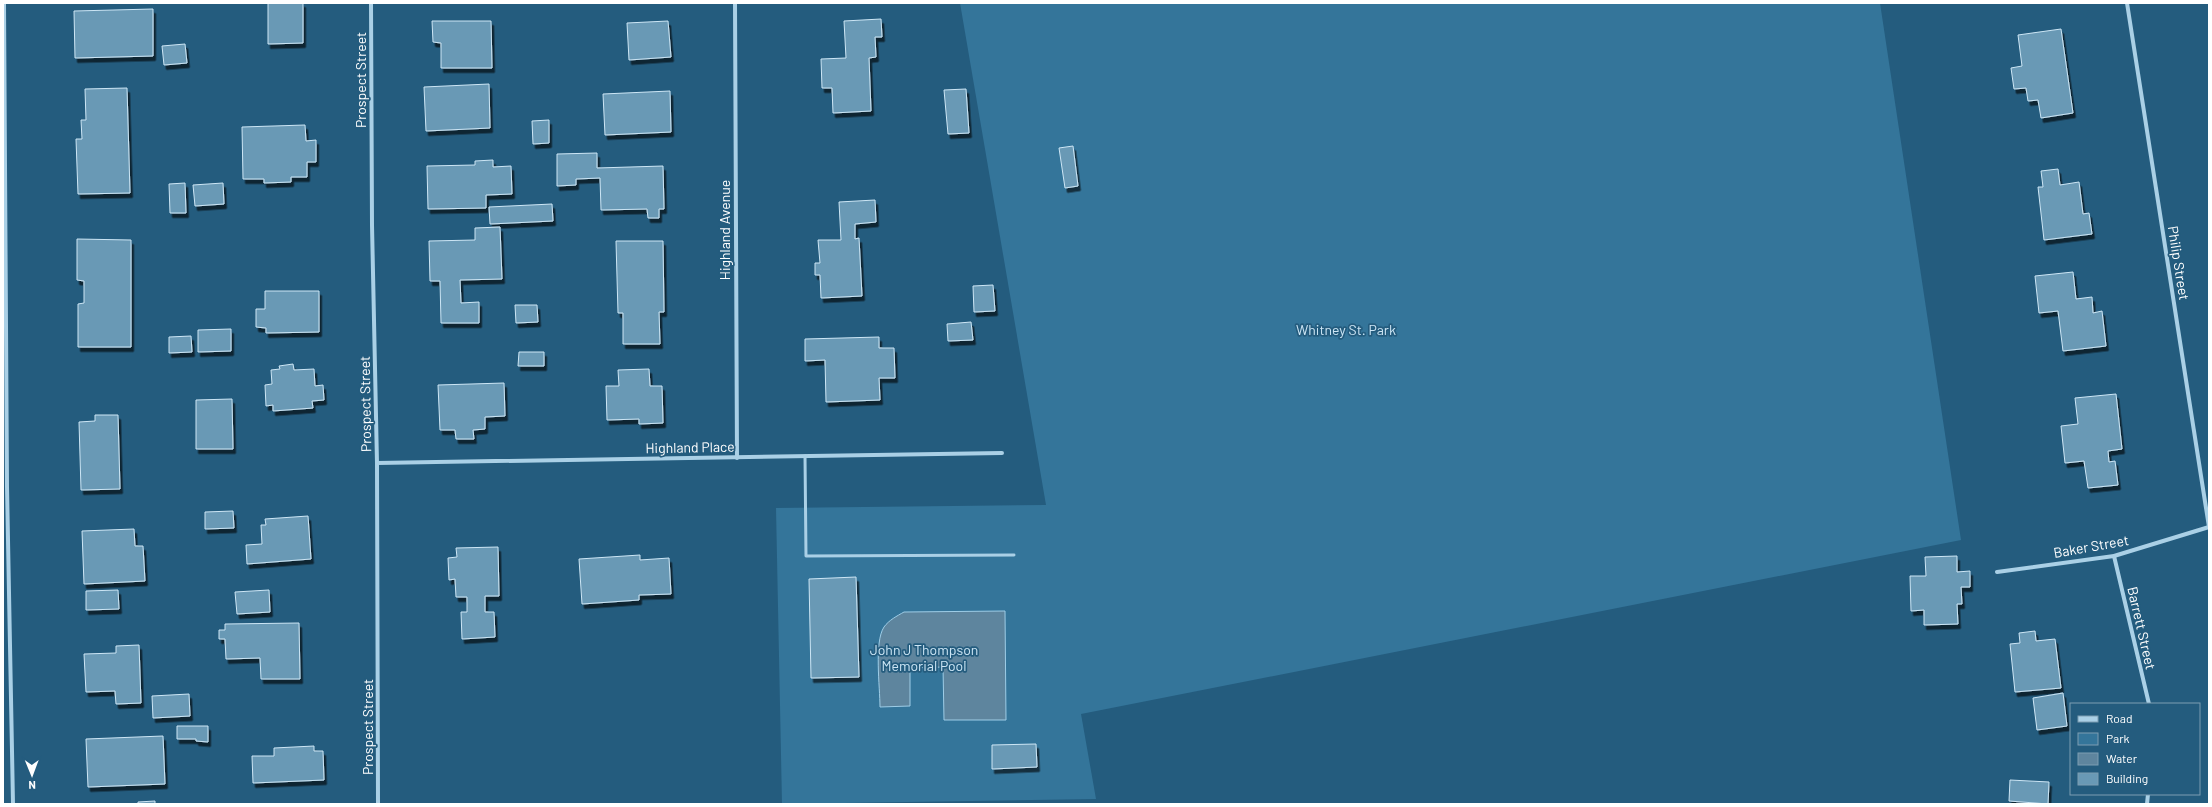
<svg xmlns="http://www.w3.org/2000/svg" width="2212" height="807" viewBox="0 0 2212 807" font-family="Barlow,sans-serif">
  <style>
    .green { fill: #34759a }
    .water { fill: #5e859e; stroke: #9ecde7 }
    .building { fill: #6999b5; stroke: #cde6f5; filter: url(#shadow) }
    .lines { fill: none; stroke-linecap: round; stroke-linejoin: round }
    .lane { stroke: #aad0e6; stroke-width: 3 }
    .street { stroke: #aad0e6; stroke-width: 4 }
    .labels { text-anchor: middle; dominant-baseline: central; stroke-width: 3.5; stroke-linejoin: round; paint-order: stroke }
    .street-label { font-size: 14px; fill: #fff; stroke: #245c7e }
    .park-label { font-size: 14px; fill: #cde6f5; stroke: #245c7e }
  </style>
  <defs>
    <filter id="shadow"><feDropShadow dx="2.5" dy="4.5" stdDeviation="0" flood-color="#0009"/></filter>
  </defs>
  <rect width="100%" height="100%" fill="#245c7e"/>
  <polygon class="green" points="960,3 1880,3 1961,540 1081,714 1096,799 782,804 776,508 1046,505"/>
  <path class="water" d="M1005,611L1006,720H944L943,667L910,668V706L880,707C880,687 874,642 884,627C889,620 897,616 904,612Z"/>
  <g class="building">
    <polygon points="268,3 303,3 303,43 268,44"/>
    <polygon points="153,9 153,56 75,58 74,11"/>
    <polygon points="881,19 882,37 875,37 876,57 869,58 871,111 833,113 832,88 822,88 821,59 846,58 844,21"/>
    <polygon points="432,21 491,21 492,68 441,68 441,43 433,42"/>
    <polygon points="668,21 671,57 629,60 627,23"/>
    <polygon points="2061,29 2073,113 2041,118 2038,100 2028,101 2026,88 2014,89 2011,68 2022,66 2018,35"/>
    <polygon points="185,44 187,63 164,65 162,46"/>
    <polygon points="489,84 490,128 426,131 424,87"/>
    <polygon points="127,88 130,193 78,194 76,139 82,139 81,120 86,120 85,89"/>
    <polygon points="966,89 969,133 948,134 944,90"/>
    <polygon points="670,91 671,132 605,135 603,94"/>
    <polygon points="549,120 549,143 533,144 532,121"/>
    <polygon points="305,125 306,141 316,140 316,162 307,162 307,177 291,177 291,182 264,183 264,179 243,179 242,127"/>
    <polygon points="1073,146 1078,186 1065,188 1059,148"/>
    <polygon points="597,153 597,168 663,166 664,209 659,209 659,218 648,218 647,209 601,210 600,178 576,179 576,185 557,186 557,154"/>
    <polygon points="493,160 493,167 511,166 512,194 486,195 486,208 428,209 427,166 475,165 475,161"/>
    <polygon points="2058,169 2060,185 2079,182 2083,214 2089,213 2092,234 2044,240 2038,187 2043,187 2041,171"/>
    <polygon points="185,183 186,213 170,213 169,184"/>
    <polygon points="223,183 224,204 195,206 193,185"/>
    <polygon points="875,200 876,222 855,224 855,239 859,238 862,296 821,298 820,275 815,275 815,263 820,263 818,240 841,240 839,202"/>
    <polygon points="552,204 553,221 490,224 489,207"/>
    <polygon points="500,227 502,279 460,280 461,303 479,302 479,323 441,323 440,281 430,281 429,241 475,240 475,228"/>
    <polygon points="77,239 131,240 131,347 78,347 78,304 84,303 84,281 77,280"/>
    <polygon points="616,241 663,241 664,312 659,312 660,344 623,344 623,313 618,313"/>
    <polygon points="2073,272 2076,299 2092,297 2093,313 2102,311 2106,346 2063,351 2058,311 2039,313 2035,276"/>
    <polygon points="993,285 995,311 974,312 973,286"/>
    <polygon points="265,291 319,291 319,332 266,333 266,328 256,327 256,309 265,309"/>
    <polygon points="515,305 537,305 538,322 516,323"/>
    <polygon points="971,322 973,340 948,341 947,324"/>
    <polygon points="231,329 231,351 198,352 198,330"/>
    <polygon points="191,336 192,352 169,353 169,337"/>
    <polygon points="879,337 879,348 894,348 895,378 879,378 880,400 826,402 825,360 805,361 805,339"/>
    <polygon points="519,352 544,352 544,366 518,366"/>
    <polygon points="293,364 294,370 314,369 315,386 323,385 324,400 312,401 313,408 273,411 273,405 266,406 265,385 272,384 271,370 280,369 279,366"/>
    <polygon points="649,369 650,386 662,386 663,423 639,424 639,419 607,420 606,386 619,386 618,370"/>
    <polygon points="504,383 505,416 485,417 485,429 473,430 474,439 456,439 455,430 440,430 438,385"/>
    <polygon points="2116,394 2122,449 2108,451 2109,462 2115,461 2118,485 2088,488 2084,461 2065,463 2061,426 2078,424 2075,398"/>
    <polygon points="232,399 233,449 196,449 196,400"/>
    <polygon points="95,415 118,415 120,489 81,490 79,422 95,421"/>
    <polygon points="233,511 234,528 205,529 205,512"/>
    <polygon points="308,516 311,559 247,564 246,545 262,544 261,525 266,525 265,519"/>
    <polygon points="134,529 135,546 143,546 145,581 84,584 82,531"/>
    <polygon points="498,547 499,596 485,596 485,612 494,612 495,637 462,639 461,612 467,612 467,597 456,597 455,579 449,580 448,558 457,557 456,548"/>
    <polygon points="640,555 640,560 669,558 671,594 639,595 639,600 582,604 579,559"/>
    <polygon points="1957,556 1957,572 1970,571 1970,587 1961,587 1962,604 1957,604 1958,624 1924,625 1924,610 1911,611 1910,576 1926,576 1925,557"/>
    <polygon points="856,577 859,677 811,678 809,579"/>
    <polygon points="118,590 119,609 86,610 86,591"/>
    <polygon points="269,590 270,612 237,614 235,592"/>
    <polygon points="299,623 300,679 261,679 260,658 226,659 225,639 219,639 219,630 225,630 225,624"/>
    <polygon points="2035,631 2036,641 2055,639 2061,688 2015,692 2010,644 2020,643 2019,633"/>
    <polygon points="139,645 141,703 116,704 115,691 86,692 84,654 116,653 116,646"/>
    <polygon points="2063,693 2067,726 2037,730 2033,698"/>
    <polygon points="189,694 190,716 153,718 152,696"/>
    <polygon points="177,726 208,726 208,742 196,741 196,739 177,739"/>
    <polygon points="163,736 165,784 88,787 86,739"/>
    <polygon points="1036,744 1037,767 992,769 992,745"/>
    <polygon points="314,746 314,751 323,751 324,780 253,783 252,756 274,756 274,748"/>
    <polygon points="2010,780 2049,782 2048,804 2009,801"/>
    <polygon points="155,801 155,804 138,804 138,802"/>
  </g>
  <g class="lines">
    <polyline class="lane" points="805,456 806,556 1014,555"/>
    <g class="street">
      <polyline points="4,3 7,487 13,804"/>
      <polyline points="371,3 372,225 377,463 378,804"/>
      <polyline points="735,3 737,458"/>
      <polyline points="2127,3 2209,527"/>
      <polyline points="377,463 1002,453"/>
      <polyline points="2114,556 2149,704"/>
      <polyline points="1997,572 2114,556 2209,527"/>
      <polyline points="2147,804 2148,794"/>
    </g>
  </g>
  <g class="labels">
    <g class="street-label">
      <text transform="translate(360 80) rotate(-90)">Prospect Street</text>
      <text transform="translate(724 230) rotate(-90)">Highland Avenue</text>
      <text transform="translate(2179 263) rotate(81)">Philip Street</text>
      <text transform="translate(365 404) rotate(-91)">Prospect Street</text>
      <text transform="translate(690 447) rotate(-1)">Highland Place</text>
      <text transform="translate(2091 546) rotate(-10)">Baker Street</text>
      <text transform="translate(2142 628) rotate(77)">Barrett Street</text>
      <text transform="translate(367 727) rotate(-90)">Prospect Street</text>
    </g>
    <g class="park-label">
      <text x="1346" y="329">Whitney St. Park</text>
      <text x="924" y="649">John J Thompson<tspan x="924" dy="16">Memorial Pool</tspan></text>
    </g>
  </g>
  <rect width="2212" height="807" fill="none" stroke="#ffffff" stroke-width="8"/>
  <rect x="2070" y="703" width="130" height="92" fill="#245c7e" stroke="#7c9db2"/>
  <rect x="2078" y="716" width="20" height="6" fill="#aad0e6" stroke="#7c9db2"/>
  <text x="2106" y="723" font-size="12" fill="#ffffff">Road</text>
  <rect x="2078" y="733" width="20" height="12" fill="#34759a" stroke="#7c9db2"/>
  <text x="2106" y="743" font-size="12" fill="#ffffff">Park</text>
  <rect x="2078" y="753" width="20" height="12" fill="#5e859e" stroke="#7c9db2"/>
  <text x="2106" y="763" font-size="12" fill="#ffffff">Water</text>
  <rect x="2078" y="773" width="20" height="12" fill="#6999b5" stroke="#7c9db2"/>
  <text x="2106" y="783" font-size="12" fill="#ffffff">Building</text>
  <g transform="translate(32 775) rotate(179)" stroke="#245c7e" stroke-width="3" paint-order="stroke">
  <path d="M0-3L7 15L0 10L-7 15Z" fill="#ffffff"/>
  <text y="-6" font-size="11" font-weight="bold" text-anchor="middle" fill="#ffffff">N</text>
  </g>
</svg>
